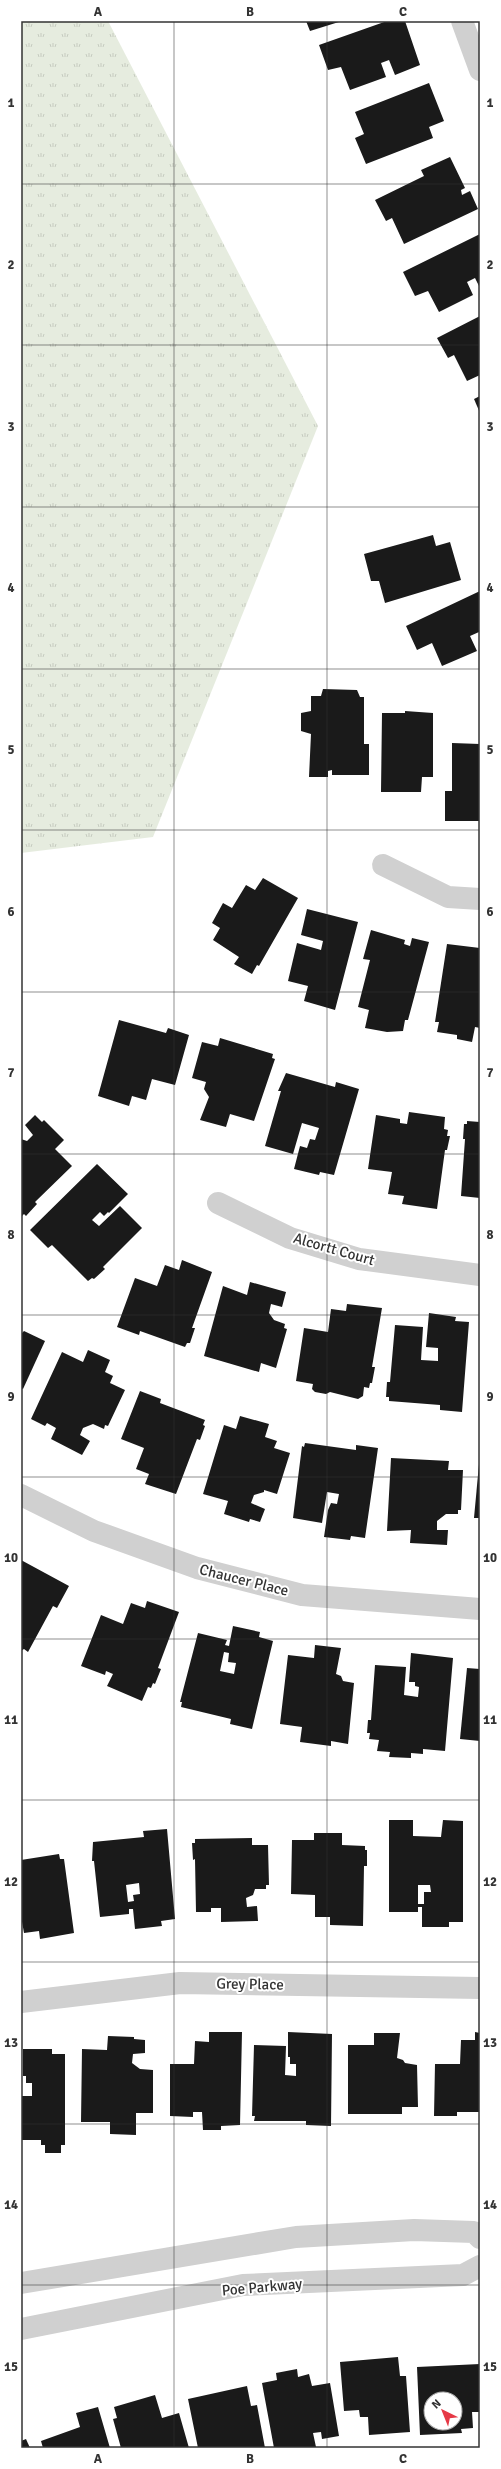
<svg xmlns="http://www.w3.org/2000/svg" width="501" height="2469" viewBox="0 0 501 2469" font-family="Signika,sans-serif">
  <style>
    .grass { fill: url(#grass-tufts) }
    .building { fill: #1a1a1a; fill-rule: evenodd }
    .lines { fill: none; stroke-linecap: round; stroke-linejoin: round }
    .street { stroke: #d0d0d0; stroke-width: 22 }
    .grid { fill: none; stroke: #333; stroke-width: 1; stroke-opacity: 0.55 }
    .labels { text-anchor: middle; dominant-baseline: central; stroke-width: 4; stroke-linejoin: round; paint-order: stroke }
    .street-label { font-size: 15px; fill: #333; stroke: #fff }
    .neatline { fill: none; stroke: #333; stroke-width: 1.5 }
    .grid-label { font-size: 13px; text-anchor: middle; font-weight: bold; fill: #333 }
  </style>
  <defs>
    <pattern id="grass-tufts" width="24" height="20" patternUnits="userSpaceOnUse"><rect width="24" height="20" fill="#e6ecdf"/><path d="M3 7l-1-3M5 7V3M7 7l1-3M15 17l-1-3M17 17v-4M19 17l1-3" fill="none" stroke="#c6cbc0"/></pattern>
  </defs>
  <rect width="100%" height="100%" fill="#fff"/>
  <polygon class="grass" points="21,21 108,21 318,426 153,837 21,853"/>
  <g class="building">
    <polygon points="306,21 342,21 310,31"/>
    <polygon points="387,21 405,21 420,65 395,75 389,60 381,63 386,77 350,90 341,67 328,70 319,45"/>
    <polygon points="429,83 444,121 429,127 433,138 366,164 355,138 364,134 355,112"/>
    <polygon points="450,157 465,188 461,190 462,195 470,191 478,209 404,244 392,218 386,221 375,200 424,176 421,170"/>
    <polygon points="480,234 480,288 475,278 467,282 473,295 439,312 428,291 415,296 403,272"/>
    <polygon points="480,316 480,375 467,381 454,355 448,358 437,338"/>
    <polygon points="480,396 480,413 474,399"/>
    <polygon points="433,535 436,546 450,542 461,580 385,603 379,581 371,581 364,554"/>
    <polygon points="480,591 480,635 479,632 470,636 477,651 442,666 432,643 417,650 406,626"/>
    <polygon points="323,689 357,690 360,697 364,697 364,744 369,744 369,775 332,775 332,770 328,771 328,777 309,777 311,734 301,731 301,713 311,711 311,696 321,696"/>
    <polygon points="405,711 433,713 433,777 422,777 421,792 381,792 382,713 405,713"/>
    <polygon points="452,743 480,744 480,821 445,821 445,791 452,791"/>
    <polygon points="263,878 298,898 259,966 257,965 252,974 234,964 239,957 213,940 220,928 212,923 223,903 232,908 246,885 255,890"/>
    <polygon points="307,909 358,922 335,1010 304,1001 308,986 288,981 297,943 321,950 323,941 301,935"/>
    <polygon points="371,930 405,940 404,944 410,946 412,938 429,942 408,1020 405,1020 403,1031 387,1032 365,1028 369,1010 358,1007 370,960 363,959"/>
    <polygon points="447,944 480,948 480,1028 475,1027 472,1042 457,1039 457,1035 437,1032 439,1022 435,1022"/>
    <polygon points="119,1020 166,1033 168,1028 189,1035 175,1085 152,1079 146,1100 132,1096 129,1106 98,1096"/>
    <polygon points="220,1038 273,1054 272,1058 275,1059 254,1121 230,1114 226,1127 200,1120 209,1097 204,1089 206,1082 192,1078 202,1042 218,1046"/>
    <polygon points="286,1073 335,1087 336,1082 359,1089 334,1175 320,1172 319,1175 294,1169 300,1146 307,1148 310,1139 315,1140 319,1128 302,1123 293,1154 265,1146 281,1091 278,1091"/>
    <polygon points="409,1112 445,1117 444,1129 448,1130 447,1136 450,1136 447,1150 445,1150 437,1209 402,1204 404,1196 388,1194 392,1172 368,1169 376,1115 400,1119 400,1123 407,1124"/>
    <polygon points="35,1115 42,1122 44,1120 64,1140 55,1149 72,1166 35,1202 37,1204 26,1216 24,1214 21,1217 21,1139 27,1141 33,1135 25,1125"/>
    <polygon points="467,1121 480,1122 480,1198 461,1196 465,1139 463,1139 464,1124 467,1124"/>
    <polygon points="97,1164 128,1194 109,1213 108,1212 104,1216 100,1212 92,1220 99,1226 120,1206 142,1228 103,1267 105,1269 94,1279 92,1278 88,1281 52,1245 48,1248 30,1230"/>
    <polygon points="182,1260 212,1272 192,1328 195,1328 190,1343 187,1343 185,1347 140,1331 139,1335 117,1327 135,1278 157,1286 165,1265 179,1270"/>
    <polygon points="250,1282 286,1292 282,1307 271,1304 269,1313 274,1320 285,1324 284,1328 287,1329 276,1368 261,1363 259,1372 204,1356 223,1286 247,1295"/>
    <polygon points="347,1304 382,1308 372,1367 375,1367 372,1383 370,1383 369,1388 364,1387 363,1396 358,1399 330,1392 326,1394 315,1392 312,1389 313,1384 296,1381 304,1328 328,1332 331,1309 346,1311"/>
    <polygon points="429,1313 456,1317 455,1321 469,1322 462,1412 440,1410 440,1405 389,1401 389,1397 386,1397 387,1382 390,1382 395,1325 423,1327 421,1360 438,1361 438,1348 426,1347"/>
    <polygon points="24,1331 45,1341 23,1389 21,1388 21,1334"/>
    <polygon points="88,1350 110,1360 105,1372 113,1376 110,1383 125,1390 108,1426 105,1425 104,1429 93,1424 83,1428 80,1435 90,1441 82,1455 51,1439 56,1428 47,1423 45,1426 31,1419 62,1352 83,1362"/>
    <polygon points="140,1391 161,1399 160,1403 205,1420 203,1425 205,1426 200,1440 197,1439 176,1494 145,1484 149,1474 136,1469 144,1448 121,1439"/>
    <polygon points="240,1416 269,1424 265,1437 277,1441 274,1448 290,1453 277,1494 264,1490 264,1492 254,1495 251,1503 265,1509 260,1522 250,1519 249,1522 224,1514 228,1501 203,1494 224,1425 236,1429"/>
    <polygon points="305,1443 356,1450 356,1445 378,1448 365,1538 351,1536 350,1540 324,1537 328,1510 331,1503 337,1504 339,1494 327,1492 322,1523 293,1518 302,1446 304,1447"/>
    <polygon points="391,1458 449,1461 448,1470 463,1470 461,1510 458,1510 458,1514 446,1514 437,1521 437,1530 448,1530 447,1545 410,1543 411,1530 387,1531"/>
    <polygon points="479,1464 480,1464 480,1518 474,1518"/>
    <polygon points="21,1560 69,1586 57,1608 53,1606 28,1652 24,1649 21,1651"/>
    <polygon points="147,1601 179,1612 158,1668 161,1669 155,1684 153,1683 151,1688 148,1687 142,1701 107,1686 113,1674 106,1671 105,1675 81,1666 101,1615 123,1624 131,1603 145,1608"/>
    <path d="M233,1626L260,1632L259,1637L273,1641L252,1729L230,1724L231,1719L181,1707L182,1702H180L198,1633L227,1640L225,1645L229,1646ZM224,1652L229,1653L228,1662L236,1663L234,1674L220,1671Z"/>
    <polygon points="315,1645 341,1648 336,1674 341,1676 343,1681 354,1683 348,1744 331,1741 331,1746 300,1742 302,1727 280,1724 288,1655 314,1658"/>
    <polygon points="411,1653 453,1658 445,1751 423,1749 423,1754 411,1753 411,1758 389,1757 390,1752 377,1751 379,1740 369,1739 370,1733 367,1733 368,1720 371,1720 375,1665 406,1667 404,1695 418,1697 419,1687 415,1686 415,1682 409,1682"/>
    <polygon points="467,1668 480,1669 480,1741 460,1739"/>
    <path d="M389,1820H413V1836L441,1837L443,1820L463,1821V1922H449V1927H422V1907H418V1912H389ZM418,1885H430L431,1892H424V1904H418Z"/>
    <path d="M167,1829L175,1919L161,1921L162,1926L135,1929L133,1909H129V1914L100,1917L94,1861H92L93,1842L144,1837L143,1831ZM139,1883L140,1894L133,1895L134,1901L128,1902L126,1885Z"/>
    <polygon points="314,1833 342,1833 342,1845 365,1846 365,1850 367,1850 367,1866 364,1866 363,1926 330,1925 330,1917 315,1917 315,1895 291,1894 292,1840 314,1840"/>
    <polygon points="252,1838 252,1845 268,1845 269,1885 266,1885 266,1889 255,1889 253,1895 246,1898 247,1907 257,1906 258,1921 221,1922 221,1908 211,1908 211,1912 196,1912 195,1859 193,1860 192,1843 195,1843 195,1839"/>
    <polygon points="59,1854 60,1859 64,1859 74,1933 40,1939 39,1931 24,1933 21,1916 21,1860"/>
    <polygon points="209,2032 242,2032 240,2125 221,2126 221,2130 203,2130 202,2112 193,2112 193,2117 170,2116 170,2064 194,2064 195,2041 209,2042"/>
    <polygon points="288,2032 332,2034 331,2126 306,2125 306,2121 254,2121 255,2116 252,2116 254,2045 286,2046 285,2075 296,2076 296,2064 290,2064 290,2057 288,2057"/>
    <polygon points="475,2032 480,2033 480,2112 457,2112 457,2116 434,2116 435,2064 460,2064 461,2040 475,2040"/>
    <polygon points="374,2033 400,2033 397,2058 403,2060 405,2063 417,2065 418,2107 402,2107 402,2114 348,2114 348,2045 374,2045"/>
    <polygon points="108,2036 134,2037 134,2039 145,2040 145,2053 133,2054 132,2063 140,2069 153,2070 153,2113 136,2113 136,2135 110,2134 110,2122 81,2122 82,2049 107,2050"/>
    <polygon points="23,2049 52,2049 52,2054 65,2054 65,2145 61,2145 61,2153 45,2153 45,2145 41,2145 41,2140 21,2140 21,2096 32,2096 32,2083 26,2083 26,2076 23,2076"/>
    <polygon points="398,2357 400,2376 406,2376 410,2432 369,2435 368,2417 360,2417 359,2410 344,2411 340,2362"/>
    <path d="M480,2364V2412H472L473,2428L461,2429L462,2433L420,2435L417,2367ZM431,2399H455V2423H431Z"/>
    <polygon points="297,2369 298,2377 309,2374 312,2386 330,2383 339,2436 322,2439 321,2432 313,2433 316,2447 274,2448 262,2383 277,2380 276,2373"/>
    <polygon points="247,2386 251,2406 257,2405 265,2448 198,2448 188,2399"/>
    <polygon points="155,2395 162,2418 179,2413 189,2448 121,2448 113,2419 117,2418 114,2407"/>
    <polygon points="98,2407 110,2448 43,2448 41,2441 80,2427 76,2413"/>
    <polygon points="26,2439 30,2448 21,2448 21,2441"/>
  </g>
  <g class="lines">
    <g class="street">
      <polyline points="462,21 480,70"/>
      <polyline points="383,865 448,897 480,899"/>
      <polyline points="218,1203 290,1238 359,1259 480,1275"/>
      <polyline points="21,1495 94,1531 197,1568 302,1595 480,1609"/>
      <polyline points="21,2002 180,1983 480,1988"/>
      <polyline points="21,2283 296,2237 414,2230 474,2232 480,2238"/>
      <polyline points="21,2329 243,2285 463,2275 480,2266"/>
    </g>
  </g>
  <path class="grid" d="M174,21V2448M327,21V2448M21,184H480M21,345H480M21,507H480M21,669H480M21,830H480M21,992H480M21,1154H480M21,1315H480M21,1477H480M21,1639H480M21,1800H480M21,1962H480M21,2124H480M21,2285H480"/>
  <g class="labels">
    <g class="street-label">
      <text transform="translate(334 1249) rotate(16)">Alcortt Court</text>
      <text transform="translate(244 1580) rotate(14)">Chaucer Place</text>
      <text transform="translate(250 1984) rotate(1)">Grey Place</text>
      <text transform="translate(262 2287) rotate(-5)">Poe Parkway</text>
    </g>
  </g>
  <rect width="501" height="2469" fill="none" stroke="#ffffff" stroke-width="44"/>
  <g transform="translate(443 2411) rotate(317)"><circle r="19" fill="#ffffff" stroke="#adadad"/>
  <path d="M0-3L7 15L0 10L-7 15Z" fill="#e63946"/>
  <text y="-6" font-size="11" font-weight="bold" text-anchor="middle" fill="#333333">N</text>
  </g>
  <rect x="22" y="22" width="457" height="2425" class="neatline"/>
  <g class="grid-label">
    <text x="98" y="16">A</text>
    <text x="250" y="16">B</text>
    <text x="403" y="16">C</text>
    <text x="11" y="107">1</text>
    <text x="490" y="107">1</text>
    <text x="11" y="269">2</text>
    <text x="490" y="269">2</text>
    <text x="11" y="431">3</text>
    <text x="490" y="431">3</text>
    <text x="11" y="592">4</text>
    <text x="490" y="592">4</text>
    <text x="11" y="754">5</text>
    <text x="490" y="754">5</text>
    <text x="11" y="916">6</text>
    <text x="490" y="916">6</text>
    <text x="11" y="1077">7</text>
    <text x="490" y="1077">7</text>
    <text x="11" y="1239">8</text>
    <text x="490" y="1239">8</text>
    <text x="11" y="1401">9</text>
    <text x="490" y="1401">9</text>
    <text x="11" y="1562">10</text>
    <text x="490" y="1562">10</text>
    <text x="11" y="1724">11</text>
    <text x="490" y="1724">11</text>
    <text x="11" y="1886">12</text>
    <text x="490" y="1886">12</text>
    <text x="11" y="2047">13</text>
    <text x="490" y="2047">13</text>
    <text x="11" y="2209">14</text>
    <text x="490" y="2209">14</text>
    <text x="11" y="2371">15</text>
    <text x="490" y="2371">15</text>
    <text x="98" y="2463">A</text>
    <text x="250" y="2463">B</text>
    <text x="403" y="2463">C</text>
  </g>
</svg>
